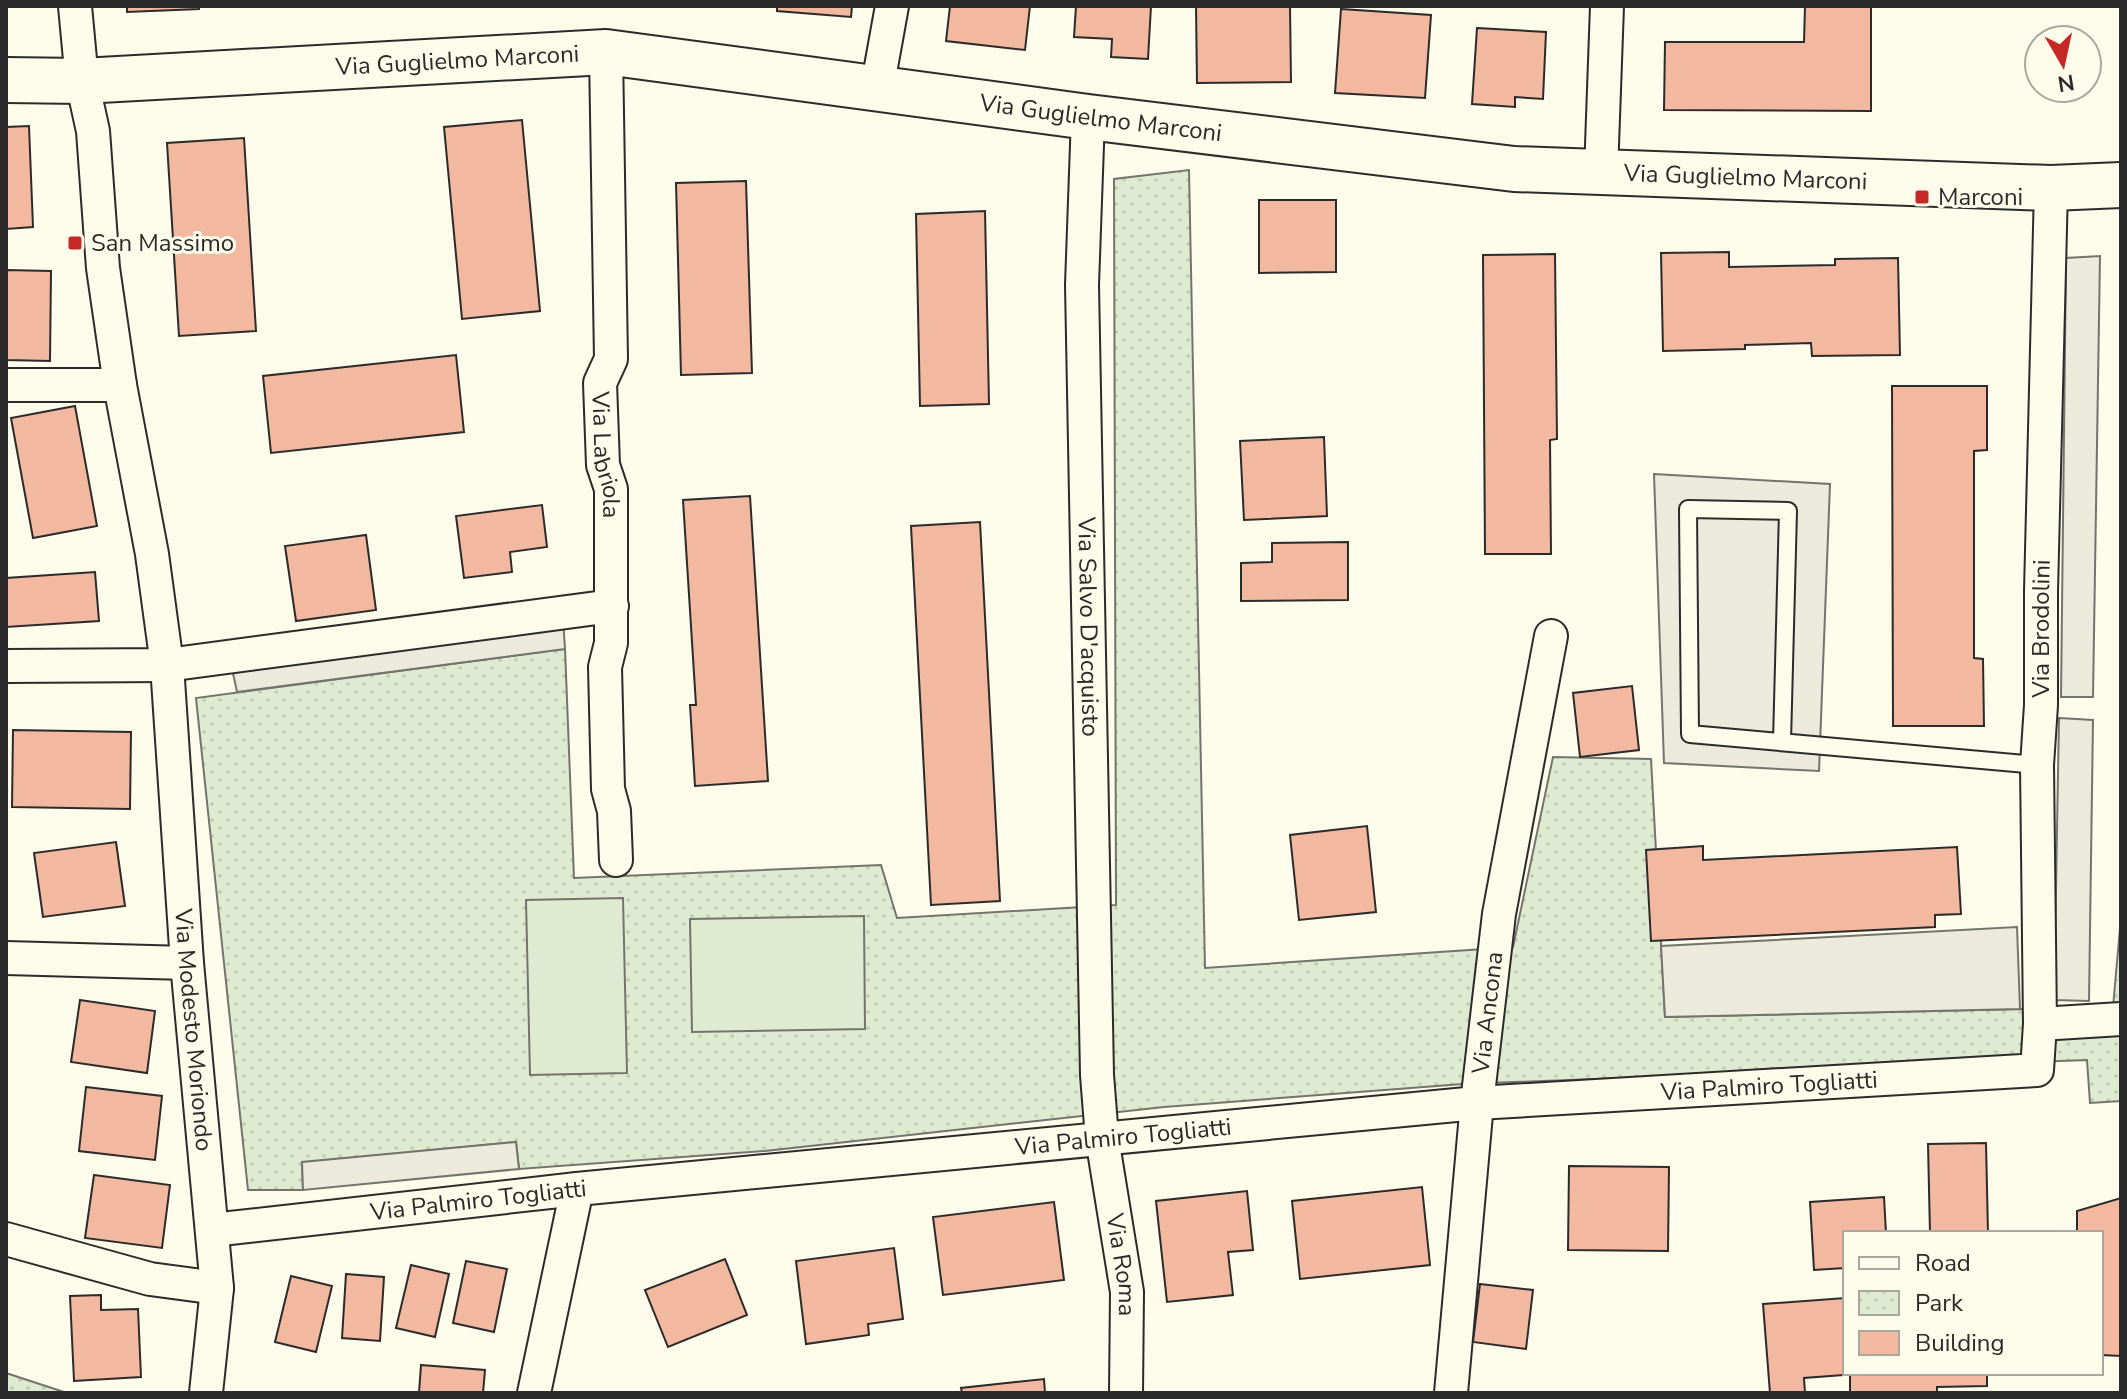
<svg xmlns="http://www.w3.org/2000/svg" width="2127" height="1399" viewBox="0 0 2127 1399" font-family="'Nunito Sans',sans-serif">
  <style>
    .park { fill: url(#park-dots); stroke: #74746e; stroke-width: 2 }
    .pitch { fill: #deebd1; stroke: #74746e; stroke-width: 2 }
    .parking { fill: #eceadb; stroke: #74746e; stroke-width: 2 }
    .building { fill: #f2b8a0; stroke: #2b2b2b; stroke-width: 2 }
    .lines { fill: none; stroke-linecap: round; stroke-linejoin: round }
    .lane-casing { stroke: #2b2b2b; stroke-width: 20 }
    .street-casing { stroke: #2b2b2b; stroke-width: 36 }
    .secondary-casing { stroke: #2b2b2b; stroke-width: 48 }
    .lane { stroke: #fdfbea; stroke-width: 16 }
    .street { stroke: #fdfbea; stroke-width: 32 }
    .secondary { stroke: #fdfbea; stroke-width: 44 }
    .poi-dot { fill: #c62828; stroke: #fdfbea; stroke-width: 3 }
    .labels { text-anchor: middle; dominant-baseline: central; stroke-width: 6; stroke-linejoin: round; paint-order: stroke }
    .street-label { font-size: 24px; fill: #2b2b2b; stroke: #fdfbea }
    .poi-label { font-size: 24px; fill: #2b2b2b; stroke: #fdfbea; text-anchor: start }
  </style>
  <defs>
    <pattern id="park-dots" width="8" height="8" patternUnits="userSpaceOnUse" patternTransform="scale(2)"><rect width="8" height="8" fill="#deebd1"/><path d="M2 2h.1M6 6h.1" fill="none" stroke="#bfcab4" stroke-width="1.8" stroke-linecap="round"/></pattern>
  </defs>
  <rect width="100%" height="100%" fill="#fdfbea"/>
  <g class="park">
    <polygon points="1189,170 1205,968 1513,947 1553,757 1651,759 1665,1017 2113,1007 2121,917 2121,1101 2090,1103 2087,1060 1463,1084 1164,1107 765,1151 519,1169 516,1142 302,1163 303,1190 248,1190 196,698 565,649 574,878 881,865 897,918 1116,905 1114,179"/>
    <polygon points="6,1373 67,1393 6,1393"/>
  </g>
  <g class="pitch">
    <polygon points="623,898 627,1073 530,1075 526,900"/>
    <polygon points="864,916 865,1029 692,1032 690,919"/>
  </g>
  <g class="parking">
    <polygon points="2100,256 2093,697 2061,697 2066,258"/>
    <polygon points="1654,474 1830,484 1819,771 1664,763"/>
    <polygon points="563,619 565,649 237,692 231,664"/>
    <polygon points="2059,718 2093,720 2089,1001 2054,1000"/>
    <polygon points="2017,927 2020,1009 1665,1017 1661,946"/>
    <polygon points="516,1142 519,1169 303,1190 302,1162"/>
  </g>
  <g class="building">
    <polygon points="127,6 199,6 199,9 127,12"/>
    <polygon points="777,6 852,6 851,17 777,11"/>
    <polygon points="950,6 1030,6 1025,50 946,41"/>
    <polygon points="1076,6 1151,6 1148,59 1111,57 1112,39 1074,37"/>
    <polygon points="1196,6 1290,6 1291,82 1197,83"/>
    <polygon points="1805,6 1871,6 1871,111 1664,110 1665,42 1804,42"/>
    <polygon points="1341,9 1431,15 1425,98 1335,93"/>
    <polygon points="1477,28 1546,32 1543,99 1515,97 1515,107 1472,104"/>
    <polygon points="522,120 540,311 462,319 444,127"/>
    <polygon points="29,126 33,227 6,229 6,127"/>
    <polygon points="244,138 256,331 179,336 167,143"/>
    <polygon points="746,181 752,373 681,375 676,183"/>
    <polygon points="1259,200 1336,200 1336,272 1259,273"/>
    <polygon points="985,211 989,404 920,406 916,214"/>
    <polygon points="1729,252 1729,267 1835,265 1835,259 1898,258 1900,355 1812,356 1811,343 1745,345 1745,349 1663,351 1661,253"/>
    <polygon points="1555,254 1557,439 1550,440 1551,554 1485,554 1483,255"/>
    <polygon points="6,270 51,271 50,361 6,360"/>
    <polygon points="456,355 464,432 271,453 263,376"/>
    <polygon points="1892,386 1987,386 1987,450 1974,451 1974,658 1983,659 1984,726 1893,726"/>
    <polygon points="75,406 97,526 33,538 11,418"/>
    <polygon points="1324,437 1327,516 1244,520 1240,441"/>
    <polygon points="750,496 768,781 695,786 690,705 696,705 683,500"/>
    <polygon points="542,505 547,547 510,552 512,572 464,578 456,516"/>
    <polygon points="980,522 1000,901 931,905 911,526"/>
    <polygon points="366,535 376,610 296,621 285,546"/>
    <polygon points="1348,542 1348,600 1241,601 1241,563 1272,562 1272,543"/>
    <polygon points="95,572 99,621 6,627 6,578"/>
    <polygon points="1632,686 1639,750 1580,757 1573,693"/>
    <polygon points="13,730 131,732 130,809 12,807"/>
    <polygon points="1367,826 1376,912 1299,920 1290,835"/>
    <polygon points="116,842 125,906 43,917 34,853"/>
    <polygon points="1703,846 1703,860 1957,847 1961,914 1935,915 1935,927 1651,941 1646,850"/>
    <polygon points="80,1000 155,1011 147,1073 71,1062"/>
    <polygon points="86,1087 162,1096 155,1160 79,1151"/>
    <polygon points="1986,1143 1988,1233 1930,1233 1928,1144"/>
    <polygon points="1569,1166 1669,1167 1668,1251 1568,1250"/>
    <polygon points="94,1175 170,1185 162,1248 85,1238"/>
    <polygon points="1422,1187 1430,1265 1300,1279 1292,1201"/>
    <polygon points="1247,1191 1253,1250 1228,1252 1233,1295 1167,1302 1156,1201"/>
    <polygon points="1884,1197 1886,1233 1845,1233 1845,1268 1814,1270 1810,1202"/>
    <polygon points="2121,1198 2121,1356 2101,1355 2101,1233 2077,1233 2077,1211"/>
    <polygon points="1054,1202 1064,1280 943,1295 933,1217"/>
    <polygon points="894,1248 903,1319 868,1324 869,1335 806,1344 796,1261"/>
    <polygon points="725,1259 747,1315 668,1347 645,1290"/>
    <polygon points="466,1261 507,1269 494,1332 453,1323"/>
    <polygon points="411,1265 449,1274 435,1337 396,1328"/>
    <polygon points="346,1274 384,1277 380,1341 342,1338"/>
    <polygon points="291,1276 332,1286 316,1352 275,1342"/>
    <polygon points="1480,1284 1533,1290 1526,1349 1473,1342"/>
    <polygon points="101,1295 101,1310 138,1309 141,1377 74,1381 70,1296"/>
    <polygon points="1845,1298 1845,1373 1857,1374 1804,1378 1805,1393 1770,1393 1763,1304"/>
    <polygon points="421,1365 485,1370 483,1393 419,1393"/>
    <polygon points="1850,1373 1987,1373 1987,1386 1937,1387 1937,1393 1850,1393"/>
    <polygon points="1044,1379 1045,1393 962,1393 961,1388"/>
  </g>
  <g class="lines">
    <g class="lane-casing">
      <polyline id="lane" points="1782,742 1788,511 1688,509 1690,734 2037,765"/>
    </g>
    <g class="street-casing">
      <g id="street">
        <path id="s1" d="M75,6L82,81L93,131L103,268L120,385L152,554L167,665L187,963L217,1288L206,1393"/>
        <path id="s2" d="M606,52L611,359L600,383L603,465L611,489V643L605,667L608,789L614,811L616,860"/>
        <polyline points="877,89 892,6"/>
        <path id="s3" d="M1088,117L1082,285L1097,1075L1102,1138L1127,1292L1126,1393"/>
        <polyline points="1601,173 1607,6"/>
        <polyline points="6,385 120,385"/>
        <polyline points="6,666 167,665 612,606"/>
        <polyline points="6,958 187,963"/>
        <polyline points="2040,1024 2121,1019"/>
        <path id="s4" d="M212,1230L577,1189L1477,1103L2037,1070L2040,1024L2037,765L2041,705V591L2051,188"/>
        <polyline points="6,1239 150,1279 217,1288"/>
        <polyline points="534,1393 577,1189"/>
        <path id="s5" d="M1451,1393L1477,1103L1499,914L1551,636"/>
      </g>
    </g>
    <g class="secondary-casing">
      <g id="secondary">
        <path id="s6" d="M6,80L82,81L606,52L1088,117L1514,169L2051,188L2121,185"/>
      </g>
    </g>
    <use href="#lane" class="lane"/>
    <use href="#street" class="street"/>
    <use href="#secondary" class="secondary"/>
  </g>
  <g class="poi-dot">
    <rect x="1914" y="189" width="16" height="16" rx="4"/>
    <rect x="67" y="235" width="16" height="16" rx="4"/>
  </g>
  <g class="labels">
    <g class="street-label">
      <text stroke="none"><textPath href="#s6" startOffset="452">Via Guglielmo Marconi</textPath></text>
      <text stroke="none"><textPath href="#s6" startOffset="1100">Via Guglielmo Marconi</textPath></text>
      <text stroke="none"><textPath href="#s6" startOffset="1748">Via Guglielmo Marconi</textPath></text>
      <text stroke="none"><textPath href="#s2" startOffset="406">Via Labriola</textPath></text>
      <text stroke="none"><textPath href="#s3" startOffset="510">Via Salvo D'acquisto</textPath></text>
      <text stroke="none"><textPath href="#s4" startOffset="2274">Via Brodolini</textPath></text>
      <text stroke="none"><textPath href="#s5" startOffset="382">Via Ancona</textPath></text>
      <text stroke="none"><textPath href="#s1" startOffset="1032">Via Modesto Moriondo</textPath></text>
      <text stroke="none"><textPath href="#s4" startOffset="1564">Via Palmiro Togliatti</textPath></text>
      <text stroke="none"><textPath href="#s4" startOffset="916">Via Palmiro Togliatti</textPath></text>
      <text stroke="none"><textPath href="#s4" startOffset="268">Via Palmiro Togliatti</textPath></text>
      <text stroke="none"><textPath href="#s3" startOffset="1150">Via Roma</textPath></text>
    </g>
    <g class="poi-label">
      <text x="1938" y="197">Marconi</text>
      <text x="91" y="243">San Massimo</text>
    </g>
  </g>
  <rect width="2127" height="1399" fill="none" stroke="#2b2b2b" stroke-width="16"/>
  <rect x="1843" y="1231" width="260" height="144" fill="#fdfbea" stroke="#a9a89e" stroke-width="2"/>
  <rect x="1859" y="1257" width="40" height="12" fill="#fdfbea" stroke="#a9a89e" stroke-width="2"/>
  <text x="1915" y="1271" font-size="24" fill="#2b2b2b">Road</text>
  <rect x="1859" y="1291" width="40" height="24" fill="url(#park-dots)" stroke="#a9a89e" stroke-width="2"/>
  <text x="1915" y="1311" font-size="24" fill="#2b2b2b">Park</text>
  <rect x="1859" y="1331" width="40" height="24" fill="#f2b8a0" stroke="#a9a89e" stroke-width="2"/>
  <text x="1915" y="1351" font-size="24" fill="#2b2b2b">Building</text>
  <g transform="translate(2063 64) rotate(171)"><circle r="38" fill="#fdfbea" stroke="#a9a89e" stroke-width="2"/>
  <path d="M0-6L14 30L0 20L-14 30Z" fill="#c62828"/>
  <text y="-12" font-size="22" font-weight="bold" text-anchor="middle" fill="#2b2b2b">N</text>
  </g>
</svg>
